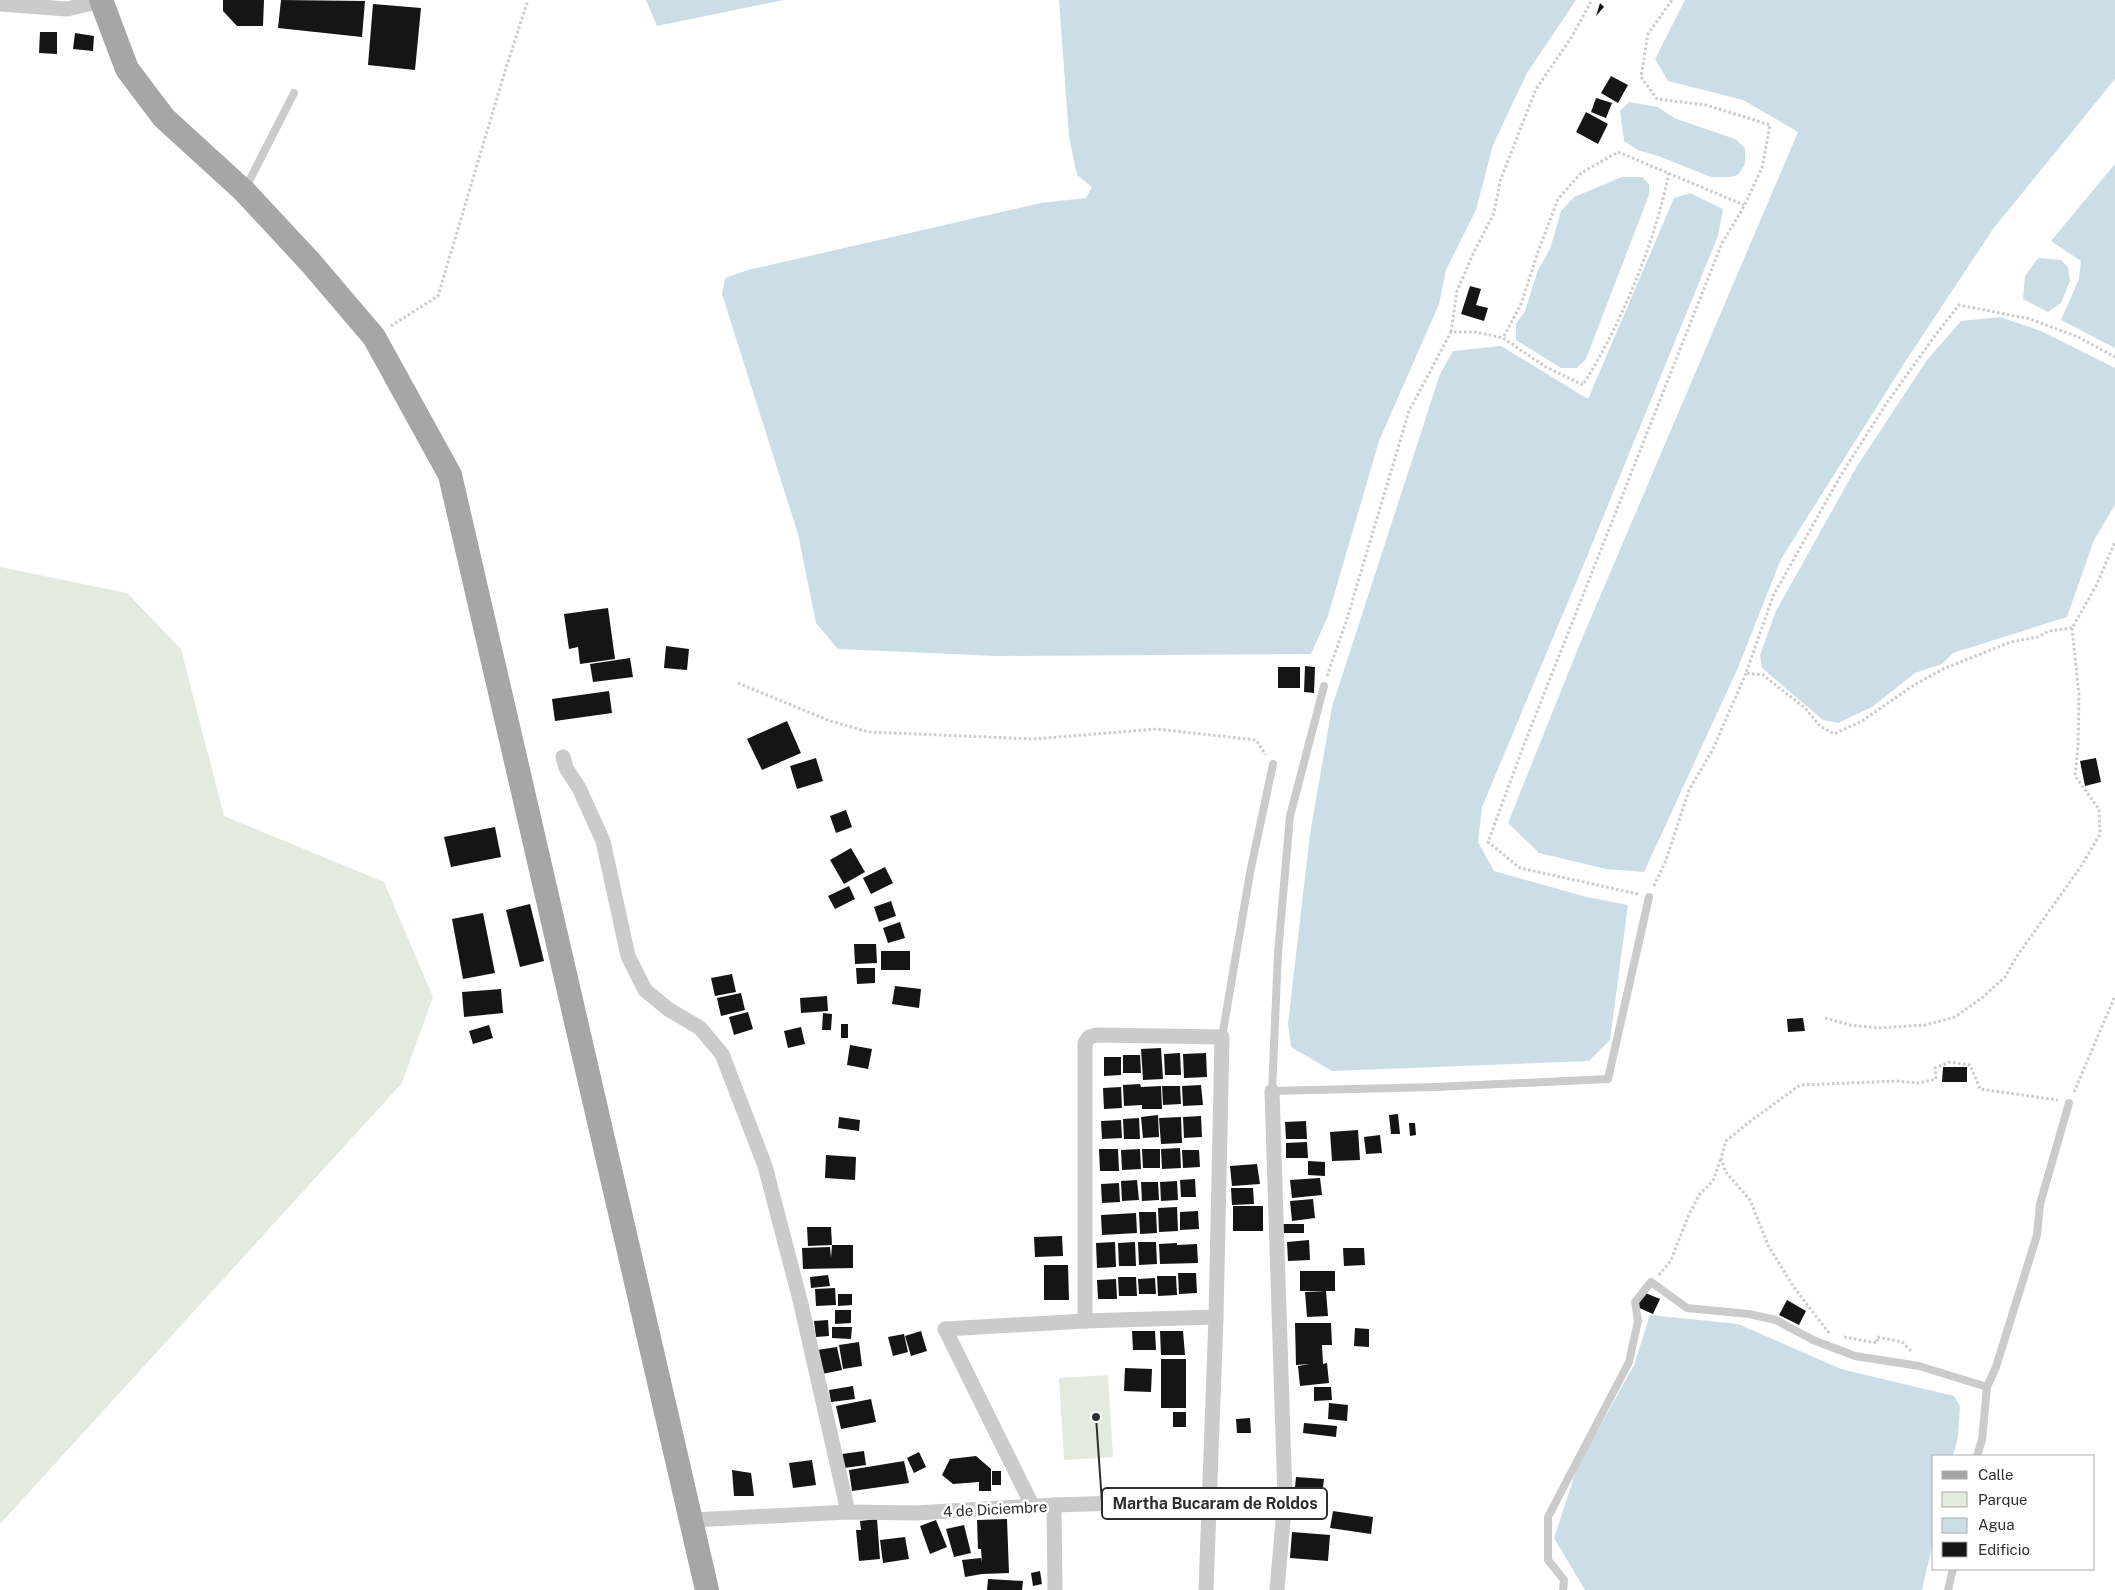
<svg xmlns="http://www.w3.org/2000/svg" width="2115" height="1590" viewBox="0 0 2115 1590" font-family="'Public Sans',sans-serif">
  <style>
    .green { fill: #e4eadd }
    .water { fill: #cbdee8 }
    .building { fill: #151515 }
    .lines { fill: none; stroke-linecap: round; stroke-linejoin: round }
    .path { stroke: #cbcbcb; stroke-width: 3; stroke-dasharray: 2.5 2.5; stroke-linecap: butt }
    .service { stroke: #cbcbcb; stroke-width: 8 }
    .minor { stroke: #cbcbcb; stroke-width: 15 }
    .primary { stroke: #a6a6a6; stroke-width: 24 }
    .labels { text-anchor: middle; dominant-baseline: central; stroke-width: 5; stroke-linejoin: round; paint-order: stroke }
    .street-label { font-size: 15px; fill: #2e2e2e; stroke: #fff }
    .leader { fill: none; stroke: #2e2e2e; stroke-width: 2 }
    .callout-dot { fill: #2e2e2e; stroke: #fff; stroke-width: 2 }
    .callout { fill: #fff; stroke: #2e2e2e; stroke-width: 2 }
    .callout-label { font-size: 16px; text-anchor: middle; font-weight: bold; fill: #2e2e2e }
  </style>
  <rect width="100%" height="100%" fill="#fff"/>
  <g class="green">
    <polygon points="0,567 127,593 181,649 224,816 384,882 433,997 402,1083 0,1524"/>
    <polygon points="1108,1375 1113,1457 1064,1460 1059,1378"/>
  </g>
  <g class="water">
    <polygon points="646,0 784,0 657,26"/>
    <polygon points="1059,0 1576,0 1527,73 1493,145 1476,210 1446,270 1439,304 1379,441 1328,616 1311,654 997,656 838,649 816,623 798,534 722,294 725,278 748,270 1041,203 1086,198 1092,187 1077,175 1069,137"/>
    <polygon points="1685,0 2115,0 2115,79 1993,229 1905,362 1781,559 1737,670 1644,872 1606,869 1539,853 1508,823 1581,641 1798,132 1743,100 1668,81 1655,59"/>
    <polygon points="1629,102 1658,107 1674,118 1735,139 1745,148 1745,164 1738,175 1731,177 1711,177 1661,157 1638,150 1624,141 1620,111"/>
    <polygon points="2115,164 2115,348 2061,320 2079,279 2081,261 2051,241"/>
    <polygon points="1622,177 1642,177 1649,184 1649,195 1586,359 1577,368 1561,368 1516,340 1516,324 1525,311 1538,270 1550,249 1561,211 1574,197"/>
    <polygon points="1690,193 1723,209 1718,236 1586,559 1482,807 1478,842 1494,871 1587,897 1628,905 1610,1040 1589,1061 1332,1071 1291,1047 1288,1024 1310,834 1332,707 1440,374 1453,351 1501,346 1588,399 1674,198"/>
    <polygon points="2038,258 2061,260 2068,267 2070,281 2061,303 2048,312 2023,299 2025,276"/>
    <polygon points="2000,317 2041,331 2115,368 2115,505 2094,540 2067,617 1953,653 1942,664 1915,673 1872,707 1838,723 1823,720 1762,668 1760,655 1776,611 1857,466 1927,360 1961,321"/>
    <polygon points="1650,1315 1738,1324 1841,1369 1954,1396 1960,1406 1958,1437 1953,1456 1934,1456 1934,1538 1922,1590 1585,1590 1554,1538 1577,1468 1634,1365"/>
  </g>
  <g class="building">
    <polygon points="223,0 264,0 263,26 237,26 223,11"/>
    <polygon points="281,0 365,1 362,37 278,28"/>
    <polygon points="1600,3 1604,7 1596,16"/>
    <polygon points="373,4 421,8 415,70 368,65"/>
    <polygon points="40,32 57,32 57,54 39,53"/>
    <polygon points="75,33 94,36 93,51 73,49"/>
    <polygon points="1611,76 1628,85 1618,103 1601,93"/>
    <polygon points="1596,98 1612,103 1606,118 1591,112"/>
    <polygon points="1586,112 1608,124 1598,144 1576,132"/>
    <polygon points="1470,286 1481,289 1476,305 1488,308 1484,321 1461,314"/>
    <polygon points="608,608 615,659 580,664 578,647 569,649 564,614"/>
    <polygon points="666,646 689,649 687,670 664,668"/>
    <polygon points="630,658 633,677 593,682 590,664"/>
    <polygon points="1305,666 1315,667 1314,693 1304,692"/>
    <rect x="1278" y="667" width="22" height="21"/>
    <polygon points="609,691 612,713 555,721 552,699"/>
    <polygon points="787,721 801,753 762,770 747,739"/>
    <polygon points="816,758 823,781 797,789 790,766"/>
    <polygon points="2096,758 2101,782 2085,786 2080,761"/>
    <polygon points="846,810 852,827 836,833 830,816"/>
    <polygon points="495,827 501,857 451,867 444,837"/>
    <polygon points="851,848 865,872 844,884 830,860"/>
    <polygon points="885,867 893,883 871,894 863,878"/>
    <polygon points="849,886 855,899 835,909 828,896"/>
    <polygon points="891,901 896,916 879,922 874,907"/>
    <polygon points="530,904 544,961 520,967 506,910"/>
    <polygon points="483,913 495,973 463,979 452,919"/>
    <polygon points="900,922 905,938 888,943 883,928"/>
    <polygon points="854,944 876,944 877,963 855,964"/>
    <rect x="881" y="951" width="29" height="19"/>
    <polygon points="856,968 875,968 875,983 857,984"/>
    <polygon points="732,974 736,992 715,996 711,978"/>
    <polygon points="895,986 921,989 919,1008 892,1004"/>
    <polygon points="501,989 503,1013 464,1017 462,992"/>
    <polygon points="741,993 745,1010 721,1016 717,998"/>
    <polygon points="827,996 828,1011 801,1013 800,998"/>
    <polygon points="748,1012 753,1029 734,1035 729,1017"/>
    <polygon points="823,1013 832,1014 831,1030 822,1030"/>
    <polygon points="1803,1018 1805,1031 1788,1032 1787,1019"/>
    <rect x="841" y="1024" width="7" height="14"/>
    <polygon points="489,1025 493,1038 473,1044 469,1031"/>
    <polygon points="801,1027 805,1044 788,1048 784,1031"/>
    <polygon points="850,1045 872,1049 868,1069 847,1065"/>
    <polygon points="1161,1048 1163,1079 1143,1080 1141,1049"/>
    <polygon points="1180,1053 1181,1075 1165,1075 1164,1054"/>
    <polygon points="1206,1053 1207,1077 1184,1078 1183,1054"/>
    <polygon points="1123,1055 1140,1055 1141,1073 1123,1073"/>
    <polygon points="1104,1057 1121,1057 1121,1075 1104,1076"/>
    <polygon points="1943,1067 1967,1067 1967,1082 1942,1082"/>
    <polygon points="1140,1084 1141,1087 1161,1086 1162,1109 1142,1109 1142,1105 1124,1106 1123,1085"/>
    <polygon points="1201,1085 1203,1105 1183,1106 1182,1086"/>
    <polygon points="1162,1086 1180,1086 1181,1104 1163,1105"/>
    <polygon points="1121,1087 1122,1108 1104,1109 1103,1088"/>
    <polygon points="1398,1114 1400,1134 1391,1134 1389,1115"/>
    <polygon points="1158,1115 1159,1137 1143,1138 1141,1117"/>
    <polygon points="1201,1116 1202,1137 1184,1138 1183,1117"/>
    <polygon points="839,1117 860,1120 859,1131 838,1128"/>
    <polygon points="1181,1117 1182,1143 1161,1144 1159,1118"/>
    <polygon points="1139,1118 1140,1139 1124,1139 1123,1119"/>
    <polygon points="1121,1120 1122,1138 1102,1139 1101,1121"/>
    <polygon points="1306,1121 1307,1139 1286,1139 1285,1122"/>
    <polygon points="1409,1123 1415,1123 1416,1135 1410,1136"/>
    <polygon points="1358,1130 1360,1160 1332,1161 1330,1132"/>
    <polygon points="1380,1135 1382,1153 1366,1154 1364,1137"/>
    <polygon points="1307,1142 1308,1158 1286,1158 1286,1143"/>
    <polygon points="1180,1148 1181,1168 1162,1169 1161,1149"/>
    <polygon points="1099,1149 1118,1149 1119,1171 1100,1171"/>
    <polygon points="1140,1149 1141,1169 1122,1170 1121,1150"/>
    <polygon points="1142,1149 1160,1149 1160,1168 1143,1168"/>
    <polygon points="1182,1150 1199,1150 1200,1167 1183,1168"/>
    <polygon points="826,1155 856,1157 855,1180 825,1178"/>
    <polygon points="1308,1161 1325,1162 1325,1176 1308,1175"/>
    <polygon points="1257,1164 1260,1184 1232,1186 1230,1166"/>
    <polygon points="1320,1178 1322,1195 1292,1198 1290,1180"/>
    <polygon points="1195,1179 1196,1197 1181,1197 1180,1180"/>
    <polygon points="1137,1180 1139,1200 1122,1201 1121,1181"/>
    <polygon points="1177,1181 1178,1200 1161,1201 1160,1182"/>
    <polygon points="1141,1182 1158,1182 1159,1200 1142,1201"/>
    <polygon points="1119,1183 1120,1202 1102,1203 1101,1184"/>
    <polygon points="1231,1188 1253,1188 1254,1204 1232,1205"/>
    <polygon points="1313,1199 1315,1218 1292,1221 1290,1201"/>
    <rect x="1233" y="1206" width="30" height="25"/>
    <polygon points="1177,1207 1178,1231 1159,1232 1158,1208"/>
    <polygon points="1198,1211 1199,1229 1180,1230 1180,1212"/>
    <polygon points="1139,1212 1156,1212 1157,1233 1140,1234"/>
    <polygon points="1136,1213 1137,1233 1102,1235 1101,1215"/>
    <polygon points="1283,1224 1304,1224 1304,1233 1284,1233"/>
    <polygon points="807,1227 831,1227 832,1245 808,1246"/>
    <polygon points="1062,1236 1063,1256 1035,1257 1034,1237"/>
    <polygon points="1309,1240 1310,1260 1288,1261 1287,1242"/>
    <polygon points="1115,1242 1116,1267 1097,1268 1096,1243"/>
    <polygon points="1135,1242 1136,1266 1119,1266 1118,1243"/>
    <polygon points="1138,1242 1156,1242 1157,1264 1139,1265"/>
    <polygon points="1177,1243 1177,1245 1197,1244 1198,1263 1160,1264 1159,1244"/>
    <polygon points="832,1245 853,1245 853,1268 803,1269 802,1248 830,1247 831,1258"/>
    <polygon points="1343,1248 1364,1248 1365,1265 1344,1266"/>
    <polygon points="1044,1265 1068,1265 1069,1300 1044,1300"/>
    <rect x="1300" y="1271" width="35" height="20"/>
    <polygon points="1178,1273 1196,1273 1197,1293 1179,1294"/>
    <polygon points="828,1275 830,1286 811,1288 810,1277"/>
    <polygon points="1157,1276 1176,1276 1177,1295 1158,1296"/>
    <polygon points="1118,1277 1136,1277 1137,1296 1119,1296"/>
    <polygon points="1155,1278 1156,1294 1139,1294 1138,1279"/>
    <polygon points="1116,1279 1117,1299 1098,1299 1097,1280"/>
    <polygon points="835,1288 836,1305 816,1306 815,1289"/>
    <polygon points="1326,1291 1328,1316 1307,1317 1305,1292"/>
    <polygon points="1643,1292 1660,1299 1653,1314 1637,1307"/>
    <polygon points="838,1294 852,1294 852,1305 838,1306"/>
    <polygon points="1787,1300 1806,1311 1799,1325 1779,1315"/>
    <polygon points="835,1310 851,1310 851,1323 835,1324"/>
    <polygon points="828,1320 829,1336 816,1337 814,1321"/>
    <polygon points="1295,1323 1331,1323 1332,1345 1322,1345 1323,1364 1327,1363 1329,1383 1300,1386 1298,1366 1309,1364 1296,1365"/>
    <polygon points="832,1327 852,1327 851,1339 832,1338"/>
    <polygon points="1355,1328 1369,1329 1369,1347 1354,1346"/>
    <polygon points="921,1331 927,1351 911,1356 905,1336"/>
    <polygon points="1132,1331 1155,1331 1156,1350 1133,1350"/>
    <polygon points="1160,1331 1183,1331 1185,1355 1161,1355"/>
    <polygon points="904,1334 908,1352 893,1356 888,1337"/>
    <polygon points="859,1342 862,1366 843,1369 839,1345"/>
    <polygon points="837,1347 842,1370 822,1374 817,1350"/>
    <rect x="1161" y="1359" width="25" height="49"/>
    <polygon points="1125,1368 1152,1369 1151,1392 1124,1391"/>
    <polygon points="853,1386 855,1399 831,1402 829,1390"/>
    <polygon points="1314,1387 1331,1387 1332,1400 1314,1401"/>
    <polygon points="871,1399 876,1422 841,1429 836,1406"/>
    <polygon points="1329,1403 1348,1405 1347,1421 1328,1419"/>
    <rect x="1173" y="1412" width="13" height="15"/>
    <polygon points="1250,1418 1251,1433 1237,1433 1236,1419"/>
    <polygon points="1304,1423 1337,1426 1336,1437 1303,1433"/>
    <polygon points="864,1451 866,1465 844,1468 842,1454"/>
    <polygon points="919,1452 926,1467 914,1473 907,1458"/>
    <polygon points="976,1456 991,1469 991,1491 979,1491 979,1482 953,1484 942,1475 950,1459"/>
    <polygon points="812,1460 816,1485 793,1488 789,1463"/>
    <polygon points="904,1461 909,1483 852,1491 849,1470"/>
    <polygon points="732,1470 751,1473 754,1496 734,1496"/>
    <rect x="992" y="1471" width="9" height="14"/>
    <polygon points="1296,1477 1324,1479 1320,1510 1293,1507"/>
    <polygon points="1333,1511 1373,1517 1371,1534 1330,1528"/>
    <polygon points="877,1519 880,1559 859,1561 856,1530 861,1530 860,1521"/>
    <polygon points="1007,1519 1009,1573 982,1574 965,1577 962,1560 981,1558 982,1563 981,1549 978,1549 977,1520"/>
    <polygon points="936,1520 947,1547 930,1554 920,1526"/>
    <polygon points="964,1525 971,1553 954,1557 946,1529"/>
    <polygon points="1292,1532 1330,1535 1328,1561 1290,1558"/>
    <polygon points="905,1537 909,1559 883,1563 880,1540"/>
    <polygon points="1040,1571 1042,1584 1033,1586 1031,1573"/>
    <polygon points="988,1579 1023,1581 1022,1590 987,1590"/>
  </g>
  <g class="lines">
    <g class="path">
      <path d="M1669,173C1654,245 1622,322 1583,385L1546,367L1503,338L1521,304L1539,249L1558,199L1581,173L1618,152L1744,205"/>
      <polyline points="391,326 438,296 505,71 528,0"/>
      <polyline points="1451,332 1457,291 1473,254 1494,213 1500,181 1536,89 1571,38 1592,0"/>
      <polyline points="2072,628 2049,631 2038,637 2011,642 1945,668 1914,685 1862,721 1834,734 1820,726 1805,708 1763,675 1746,673 1773,596 1841,475 1886,404 1934,337 1959,305 2030,319 2078,337 2115,357"/>
      <polyline points="1327,676 1346,622 1409,411 1451,332 1476,332 1503,338"/>
      <polyline points="738,683 830,721 869,732 1034,739 1157,729 1256,740 1266,755"/>
      <polyline points="1654,886 1666,860 1689,790 1713,749 1746,673"/>
      <polyline points="1638,894 1520,868 1488,842 1525,742 1722,243 1742,210 1762,168 1770,125 1706,105 1657,99 1641,77 1648,34 1672,0"/>
      <polyline points="1825,1018 1850,1025 1878,1028 1925,1025 1955,1017 1983,997 2005,977 2017,956 2082,865 2100,834 2099,809 2075,776 2078,745 2079,695 2072,628 2096,586 2115,542"/>
      <polyline points="2074,1092 2115,996"/>
      <polyline points="1659,1275 1671,1260 1688,1217 1699,1195 1713,1181 1721,1158"/>
      <polyline points="1829,1333 1793,1286 1768,1245 1750,1200 1725,1171 1721,1158 1726,1141 1748,1123 1800,1085 1896,1081 1919,1083 1936,1079 1935,1068 1950,1062 1970,1065 1980,1089 2058,1100"/>
      <polyline points="1844,1337 1877,1343 1877,1337 1902,1342 1912,1352"/>
    </g>
    <g class="service">
      <polyline points="246,187 294,93"/>
      <polyline points="1324,686 1290,816 1278,953 1272,1091 1436,1087 1608,1079 1649,897"/>
      <polyline points="1222,1037 1250,873 1273,764"/>
      <polyline points="1977,1456 1982,1440 1987,1387 1996,1367 2037,1235 2040,1204 2069,1103"/>
      <polyline points="1563,1590 1564,1580 1548,1560 1548,1517 1629,1362 1638,1321 1635,1302 1651,1282 1687,1308 1749,1314 1776,1320 1813,1340 1855,1356 1919,1366 1987,1387"/>
      <polyline points="1948,1590 1953,1569"/>
    </g>
    <g class="minor">
      <polyline points="0,4 67,9 101,1"/>
      <polyline points="563,757 566,768 579,788 603,841 628,956 645,990 668,1009 700,1028 722,1054 765,1166 800,1300 848,1512"/>
      <polyline points="1272,1091 1285,1498 1277,1590"/>
      <polyline points="1085,1321 1085,1043 1089,1037 1096,1035 1222,1037 1216,1317 1206,1590"/>
      <polyline points="1054,1505 1055,1590"/>
      <polyline points="1033,1507 945,1329 1085,1321 1216,1317"/>
      <polyline points="692,1520 848,1512 916,1513 1054,1505 1285,1498"/>
    </g>
    <polyline class="primary" points="101,0 127,69 164,118 244,191 311,263 374,337 450,475 707,1590"/>
  </g>
  <g class="labels">
    <g class="street-label">
      <text transform="translate(995 1509) rotate(-3)">4 de Diciembre</text>
    </g>
  </g>
  <path class="leader" d="M1096 1417L1102 1503"/>
  <circle class="callout-dot" cx="1096" cy="1417" r="5"/>
  <rect class="callout" x="1102" y="1488" width="225" height="31" rx="5"/>
  <g class="callout-label">
    <text x="1215" y="1509">Martha Bucaram de Roldos</text>
  </g>
  <rect x="1932" y="1455" width="162" height="115" fill="#ffffff" stroke="#ababab"/>
  <rect x="1942" y="1471" width="25" height="8" fill="#a6a6a6" stroke="#ababab"/>
  <text x="1978" y="1480" font-size="15" fill="#2e2e2e">Calle</text>
  <rect x="1942" y="1492" width="25" height="15" fill="#e4eadd" stroke="#ababab"/>
  <text x="1978" y="1505" font-size="15" fill="#2e2e2e">Parque</text>
  <rect x="1942" y="1518" width="25" height="15" fill="#cbdee8" stroke="#ababab"/>
  <text x="1978" y="1530" font-size="15" fill="#2e2e2e">Agua</text>
  <rect x="1942" y="1542" width="25" height="15" fill="#151515" stroke="#ababab"/>
  <text x="1978" y="1555" font-size="15" fill="#2e2e2e">Edificio</text>
</svg>
